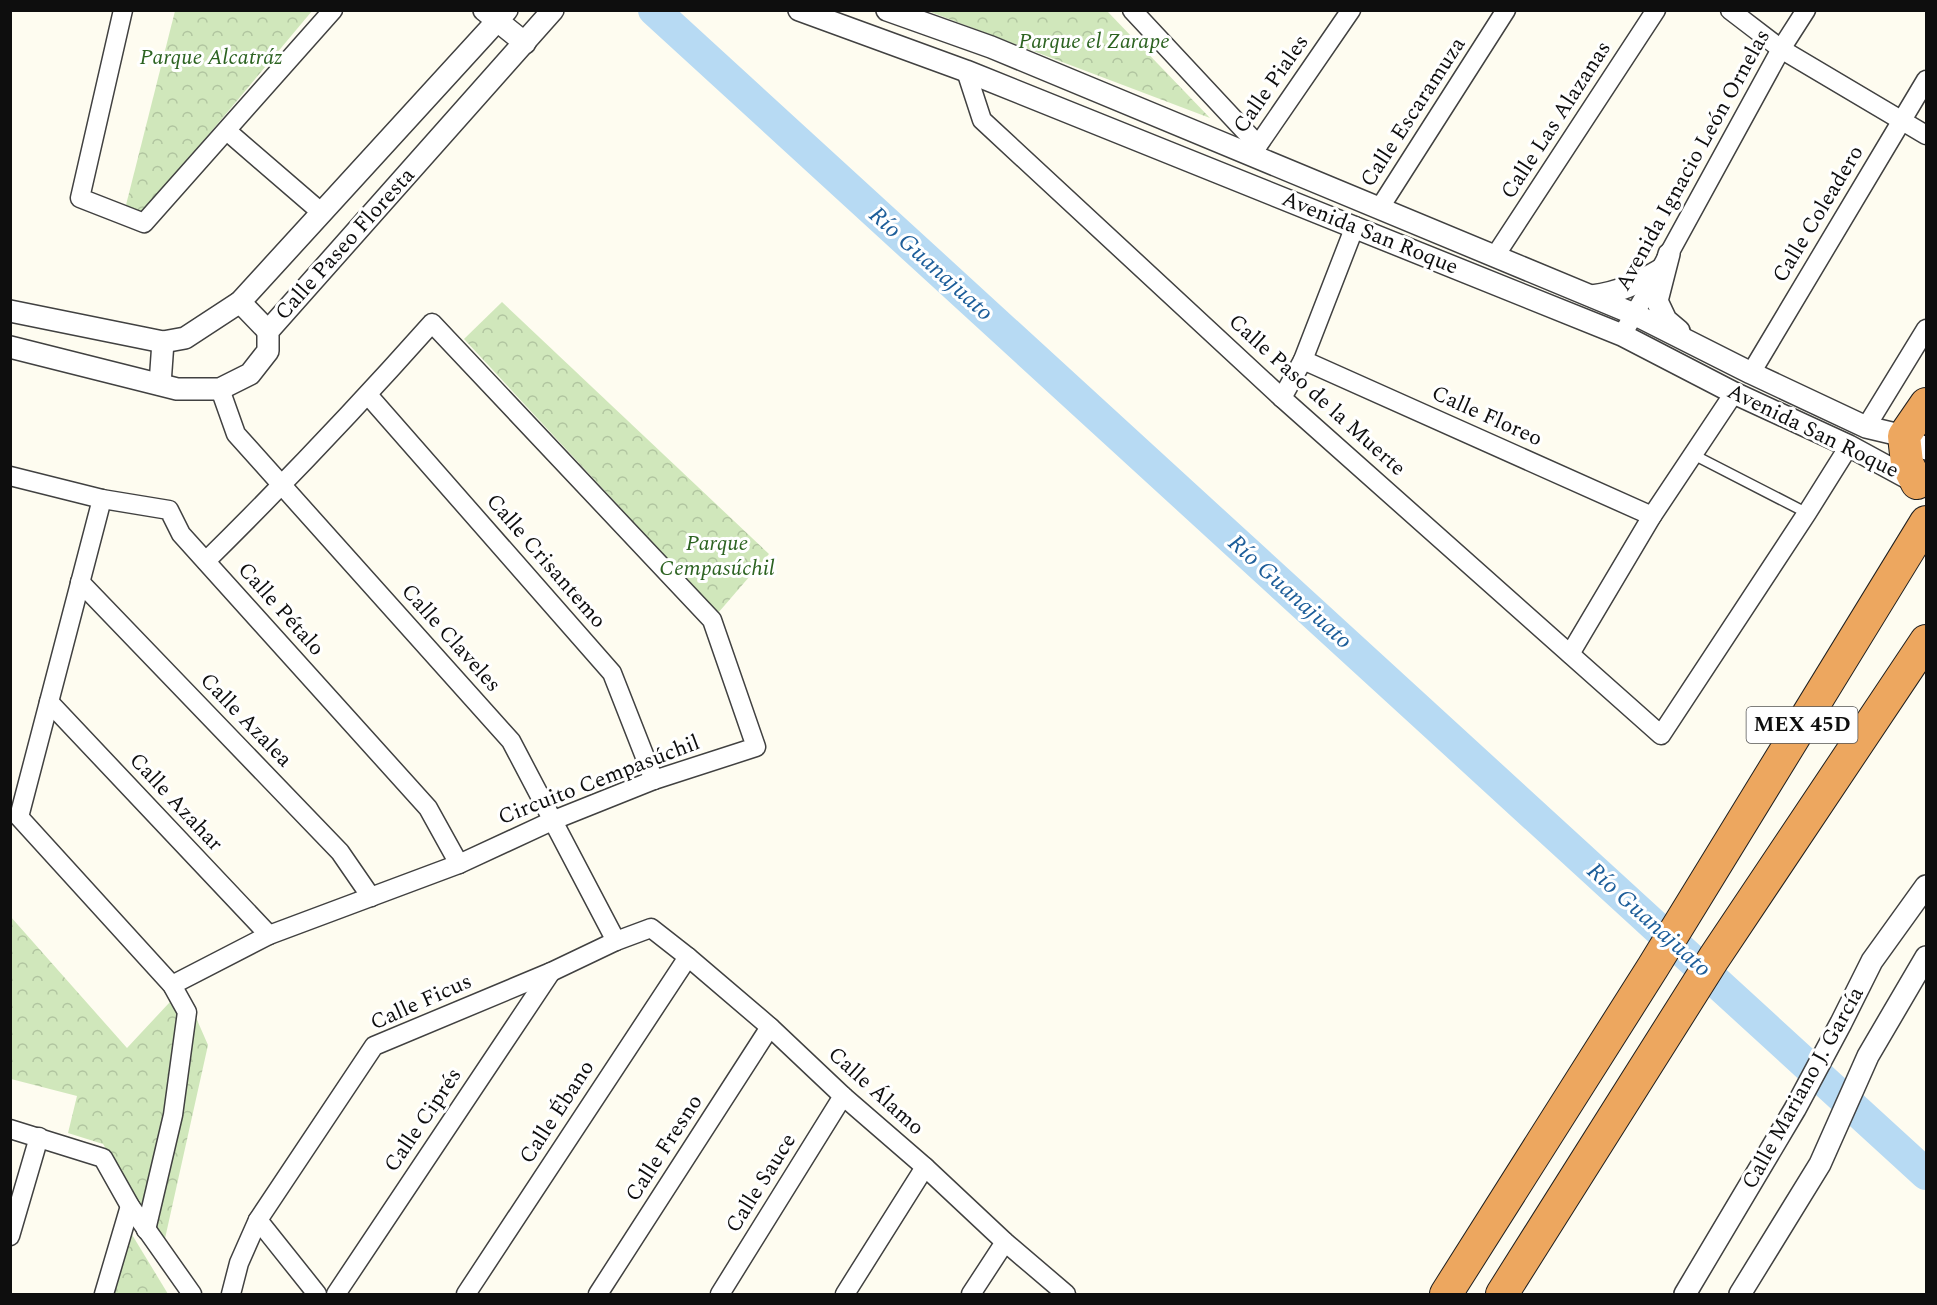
<svg xmlns="http://www.w3.org/2000/svg" width="1937" height="1305" viewBox="0 0 1937 1305" font-family="Spectral,serif">
  <style>
    .park { fill: url(#park-crowns) }
    .lines { fill: none; stroke-linecap: round; stroke-linejoin: round }
    .river { stroke: #b7daf3; stroke-width: 32 }
    .service-casing { stroke: #414141; stroke-width: 12 }
    .minor-casing { stroke: #414141; stroke-width: 21 }
    .tertiary-casing { stroke: #414141; stroke-width: 24 }
    .motorway-casing { stroke: #1f1f1f; stroke-width: 34 }
    .service { stroke: #fff; stroke-width: 9 }
    .minor { stroke: #fff; stroke-width: 18 }
    .tertiary { stroke: #fff; stroke-width: 21 }
    .motorway { stroke: #eda75f; stroke-width: 32 }
    .labels { text-anchor: middle; dominant-baseline: central; stroke-width: 6; stroke-linejoin: round; paint-order: stroke }
    .shield { fill: #fff; stroke: #565656; stroke-width: 1.5 }
    .shield-label { font-size: 21px; font-weight: bold; fill: #0e0e0e }
    .park-label { font-size: 22px; font-style: italic; fill: #2c6321; stroke: #fff }
    .street-label { font-size: 22px; fill: #0e0e0e; stroke: #fff }
    .water-label { font-size: 24px; font-style: italic; fill: #1d5e9a; stroke: #fff }
  </style>
  <defs>
    <pattern id="park-crowns" width="20" height="18" patternUnits="userSpaceOnUse" patternTransform="scale(1.5)"><rect width="20" height="18" fill="#d0e7bb"/><path d="M2 6a3 3 0 1 1 6 0M12 15a3 3 0 1 1 6 0" fill="none" stroke="#b1c5a0"/></pattern>
  </defs>
  <rect width="100%" height="100%" fill="#fefcf0"/>
  <g class="park">
    <polygon points="175,11 312,11 143,213 125,209"/>
    <polygon points="928,11 1107,11 1210,118"/>
    <polygon points="502,302 769,554 718,613 464,339"/>
    <polygon points="10,916 127,1048 183,988 208,1045 164,1243 103,1144 68,1133 77,1096 11,1079"/>
    <polygon points="131,1233 168,1294 113,1294"/>
  </g>
  <g class="lines">
    <polyline class="river" points="654,10 1926,1174"/>
    <g class="service-casing">
      <polyline id="service" points="1694,455 1807,513"/>
    </g>
    <g class="minor-casing">
      <g id="minor">
        <polyline points="123,10 80,198 144,223 333,10"/>
        <polyline points="1132,10 1258,145"/>
        <polyline points="1730,10 1781,49 1926,135"/>
        <polyline points="966,71 982,120 1282,398 1661,735 1807,513 1849,446"/>
        <polyline points="227,131 322,213"/>
        <polyline points="1252,154 1351,10"/>
        <polyline points="1379,209 1506,10"/>
        <polyline points="1495,256 1656,10"/>
        <polyline points="1622,335 1660,270 1781,49 1806,10"/>
        <polyline points="1303,360 1652,516"/>
        <polyline points="1751,373 1926,80"/>
        <polyline points="220,389 236,434 511,741 616,941"/>
        <polyline points="368,395 612,673 654,780"/>
        <polyline points="1282,398 1303,360 1355,226"/>
        <polyline points="1866,427 1926,329"/>
        <polyline points="10,476 102,499 169,510 181,534 428,808 459,864"/>
        <polyline points="102,499 19,817 172,985 187,1012 173,1115 146,1230"/>
        <polyline points="80,582 340,852 371,897"/>
        <polyline points="1570,654 1652,516 1734,393"/>
        <polyline points="49,702 269,935"/>
        <path d="M172,985L269,935L459,864L554,820L654,780L756,747L712,620L432,323C359,405 284,484 206,561"/>
        <polyline points="10,1129 103,1158 130,1206 192,1294"/>
        <polyline points="258,1220 317,1294"/>
        <polyline points="10,1236 39,1137"/>
        <polyline points="104,1294 130,1206"/>
        <polyline points="231,1294 239,1263 258,1220 374,1046 551,972 616,941 651,928 688,957 770,1027 843,1096 925,1167 1005,1242 1066,1294"/>
        <polyline points="336,1294 551,972"/>
        <polyline points="466,1294 688,957"/>
        <polyline points="598,1294 770,1027"/>
        <polyline points="720,1294 843,1096"/>
        <polyline points="845,1294 925,1167"/>
        <polyline points="971,1294 1005,1242"/>
      </g>
    </g>
    <g class="tertiary-casing">
      <g id="tertiary">
        <polyline points="484,10 525,43"/>
        <polyline points="799,10 966,71 1622,335 1734,393 1849,446 1917,483"/>
        <polyline points="887,10 991,47 1634,314 1751,373 1866,427 1904,436 1926,449"/>
        <polyline points="1669,254 1657,301 1666,320 1679,331"/>
        <path d="M1592,296C1620,292 1636,284 1660,270"/>
        <polyline points="240,302 268,331"/>
        <polyline points="10,311 163,342 185,338 240,302 507,10"/>
        <polyline points="10,347 177,389 220,389 250,374 268,351 268,331 553,10"/>
        <polyline points="160,384 163,342"/>
        <polyline points="1685,1294 1795,1109 1841,1023 1872,961 1926,886"/>
        <polyline points="1740,1294 1820,1164 1868,1056 1926,957"/>
      </g>
    </g>
    <g class="motorway-casing">
      <g id="motorway">
        <polyline points="1917,483 1907,463 1904,436 1926,404"/>
        <polyline points="1446,1294 1653,967 1926,522"/>
        <polyline points="1502,1294 1714,958 1926,641"/>
      </g>
    </g>
    <use href="#service" class="service"/>
    <use href="#minor" class="minor"/>
    <use href="#tertiary" class="tertiary"/>
    <use href="#motorway" class="motorway"/>
  </g>
  <g class="labels">
    <rect class="shield" x="1746.5" y="707" width="111" height="36" rx="4.5"/>
    <g class="shield-label">
      <text x="1802" y="725">MEX 45D</text>
    </g>
    <g class="park-label">
      <text x="1094" y="41">Parque el Zarape</text>
      <text x="211" y="57">Parque Alcatráz</text>
      <text x="717" y="543">Parque<tspan x="717" dy="25">Cempasúchil</tspan></text>
    </g>
    <g class="street-label">
      <text transform="translate(1271 84) rotate(-55)">Calle Piales</text>
      <text transform="translate(1413 112) rotate(-57)">Calle Escaramuza</text>
      <text transform="translate(1556 120) rotate(-57)">Calle Las Alazanas</text>
      <text transform="translate(1693 160) rotate(-61)">Avenida Ignacio León Ornelas</text>
      <text transform="translate(1818 214) rotate(-59)">Calle Coleadero</text>
      <text transform="translate(1370 233) rotate(22)">Avenida San Roque</text>
      <text transform="translate(345 244) rotate(-48)">Calle Paseo Floresta</text>
      <text transform="translate(1317 395) rotate(42)">Calle Paso de la Muerte</text>
      <text transform="translate(1487 416) rotate(24)">Calle Floreo</text>
      <text transform="translate(1813 431) rotate(26)">Avenida San Roque</text>
      <text transform="translate(546 561) rotate(49)">Calle Crisantemo</text>
      <text transform="translate(281 609) rotate(48)">Calle Pétalo</text>
      <text transform="translate(451 638) rotate(48)">Calle Claveles</text>
      <text transform="translate(246 720) rotate(46)">Calle Azalea</text>
      <text transform="translate(599 780) rotate(-21)">Circuito Cempasúchil</text>
      <text transform="translate(176 802) rotate(47)">Calle Azahar</text>
      <text transform="translate(421 1002) rotate(-24)">Calle Ficus</text>
      <text transform="translate(1803 1088) rotate(-61)">Calle Mariano J. García</text>
      <text transform="translate(876 1091) rotate(42)">Calle Álamo</text>
      <text transform="translate(557 1112) rotate(-57)">Calle Ébano</text>
      <text transform="translate(423 1120) rotate(-56)">Calle Ciprés</text>
      <text transform="translate(664 1148) rotate(-57)">Calle Fresno</text>
      <text transform="translate(761 1183) rotate(-58)">Calle Sauce</text>
    </g>
    <g class="water-label">
      <text transform="translate(931 264) rotate(42)">Río Guanajuato</text>
      <text transform="translate(1290 592) rotate(42)">Río Guanajuato</text>
      <text transform="translate(1649 920) rotate(42)">Río Guanajuato</text>
    </g>
  </g>
  <rect width="1937" height="1305" fill="none" stroke="#0e0e0e" stroke-width="24"/>
</svg>
